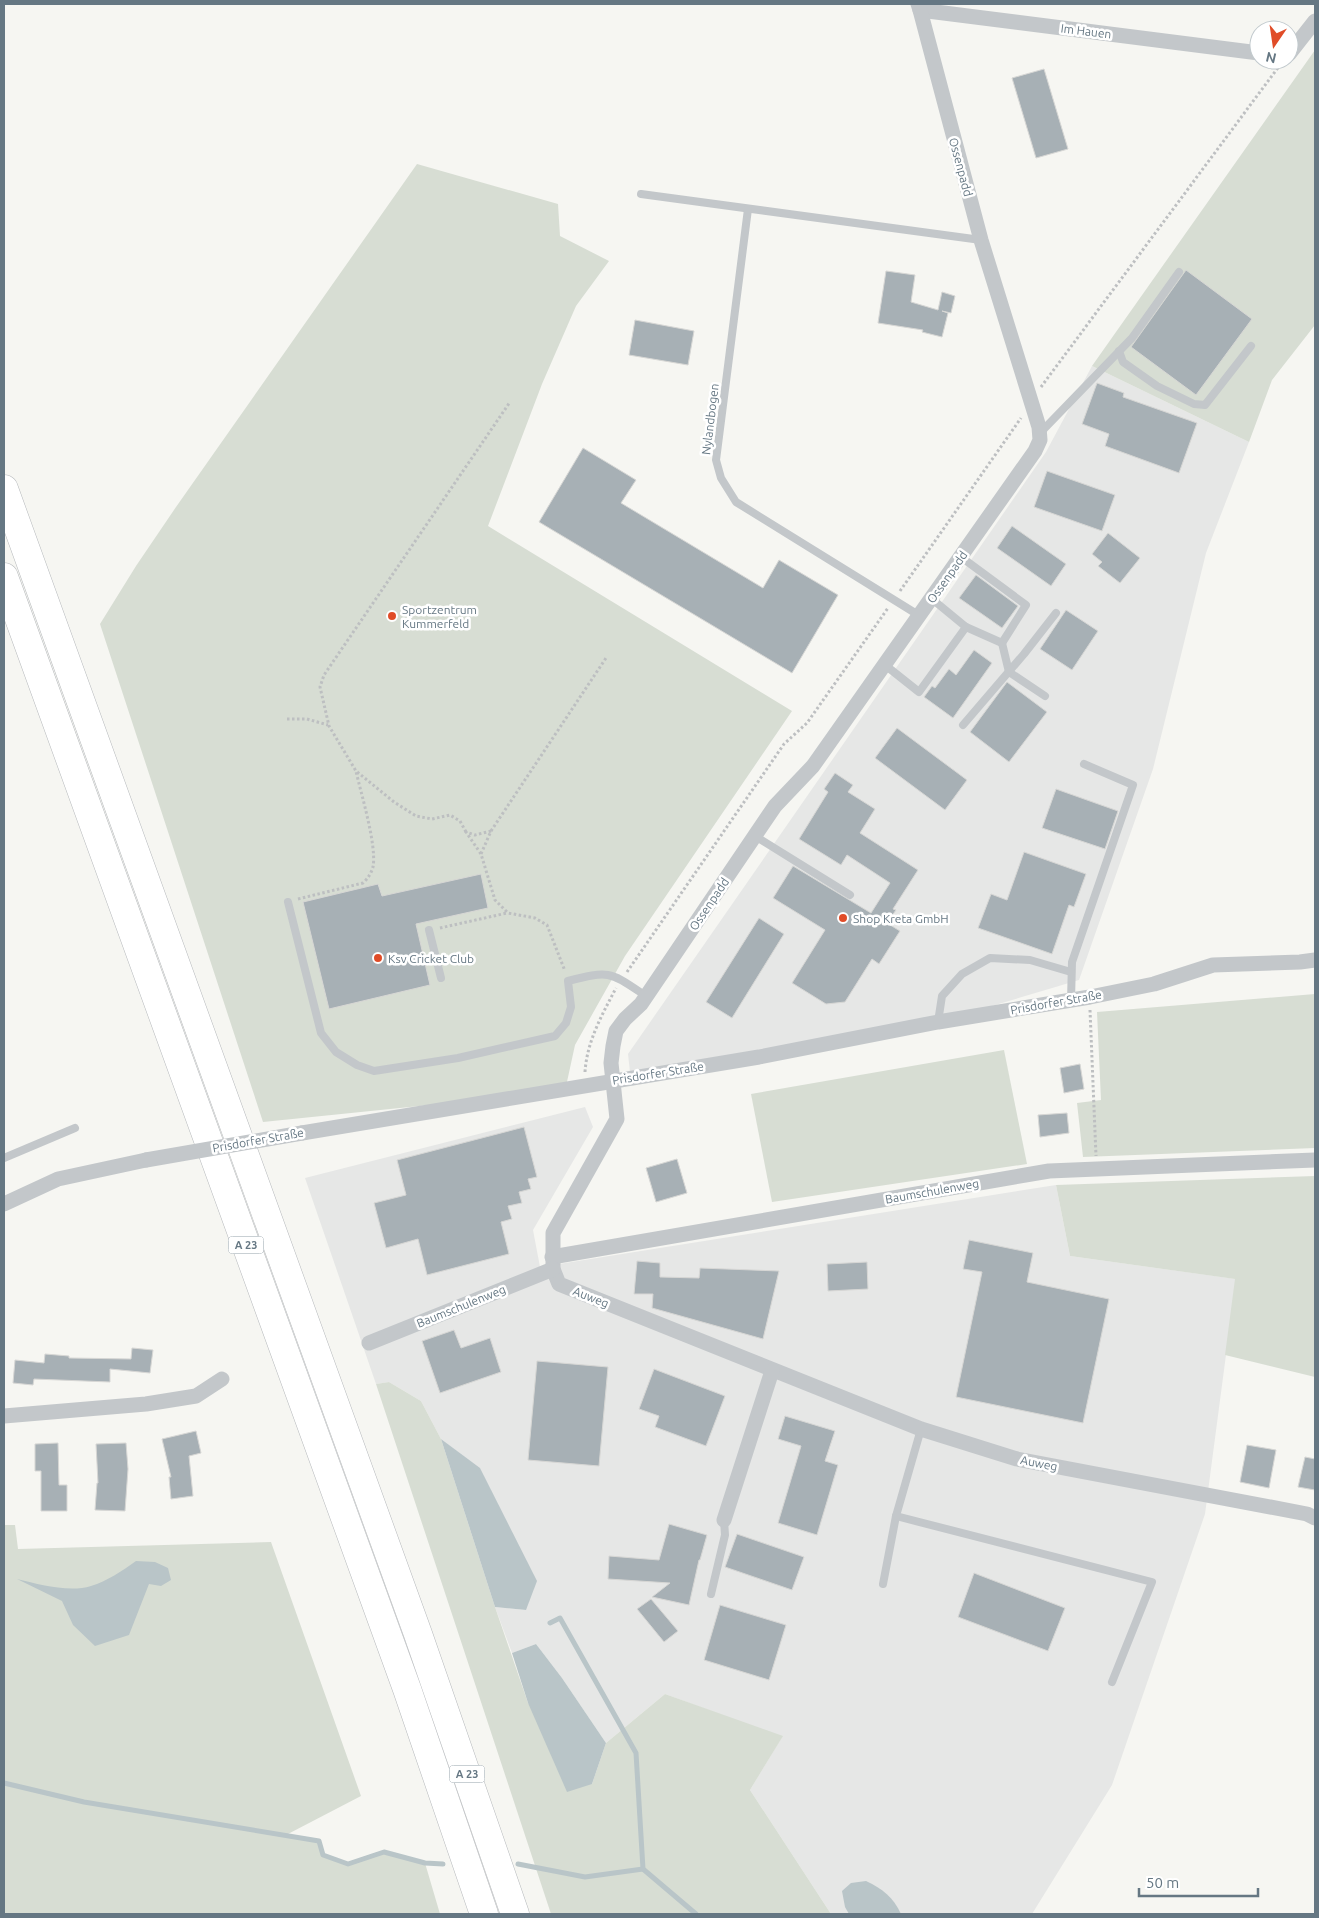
<svg xmlns="http://www.w3.org/2000/svg" width="1319" height="1918" viewBox="0 0 1319 1918" font-family="Ubuntu,sans-serif">
  <style>
    .built { fill: #e6e7e6 }
    .green { fill: #d7ddd3 }
    .water { fill: #b9c5c8 }
    .lines { fill: none; stroke-linecap: round; stroke-linejoin: round }
    .stream { stroke: #b9c5c8; stroke-width: 5 }
    .building { fill: #a7b0b5; stroke: #d7d7d5 }
    .motorway-casing { stroke: #b6b9bc; stroke-width: 29 }
    .path { stroke: #bdbfc1; stroke-width: 3; stroke-dasharray: 2.5 2.5; stroke-linecap: butt }
    .service { stroke: #c3c7ca; stroke-width: 8 }
    .minor { stroke: #c3c7ca; stroke-width: 15 }
    .motorway { stroke: #fff; stroke-width: 28 }
    .minor-bridge { stroke: #c3c7ca; stroke-width: 15 }
    .poi-dot { fill: #e04c28; stroke: #fff; stroke-width: 2 }
    .labels { text-anchor: middle; dominant-baseline: central; stroke-width: 5; stroke-linejoin: round; paint-order: stroke }
    .shield { fill: #fff; stroke: #93a0a8; stroke-width: 1 }
    .shield-label { font-size: 11px; font-weight: bold; fill: #657783 }
    .street-label { font-size: 12px; fill: #657783; stroke: #fff }
    .poi-label { font-size: 12px; fill: #657783; stroke: #fff; text-anchor: start }
  </style>
  <rect width="100%" height="100%" fill="#f6f6f2"/>
  <g class="built">
    <polygon points="1092,366 1249,442 1206,553 1153,769 1079,980 938,1022 631,1081 628,1054 1046,452"/>
    <polygon points="585,1107 593,1127 533,1230 540,1267 1056,1185 1070,1256 1236,1279 1205,1514 1112,1785 1032,1914 831,1914 750,1790 782,1737 665,1694 606,1743 562,1678 536,1644 512,1653 495,1607 526,1610 480,1469 441,1439 421,1401 389,1382 376,1384 305,1178"/>
  </g>
  <g class="green">
    <polygon points="1315,50 1315,325 1272,380 1249,442 1092,366"/>
    <polygon points="417,164 558,204 560,236 609,261 576,306 542,384 488,526 792,711 625,956 575,1045 565,1091 263,1122 100,624 136,566 176,507"/>
    <polygon points="1315,994 1315,1148 1083,1157 1077,1103 1101,1100 1097,1012"/>
    <polygon points="1004,1050 1027,1164 772,1202 751,1094"/>
    <polygon points="1315,1176 1315,1377 1225,1355 1235,1279 1070,1256 1056,1185"/>
    <polygon points="389,1382 421,1401 441,1439 495,1607 528,1703 592,1784 606,1743 665,1694 783,1736 750,1790 831,1914 551,1914 376,1384"/>
    <polygon points="4,1525 15,1525 18,1549 271,1542 361,1796 286,1835 319,1841 323,1855 348,1864 384,1852 425,1863 440,1914 4,1914"/>
  </g>
  <g class="water">
    <polygon points="441,1439 480,1468 537,1581 526,1610 495,1607"/>
    <path d="M136,1561L155,1562L168,1568L171,1580L161,1586L149,1584L129,1635L95,1646L73,1625L62,1601L17,1579C38,1584 69,1593 91,1586C107,1581 122,1571 136,1561Z"/>
    <polygon points="536,1644 562,1678 606,1743 592,1784 567,1792 528,1703 512,1653"/>
    <path d="M866,1881C883,1889 893,1897 901,1914H849L845,1907L842,1891L851,1883Z"/>
  </g>
  <g class="lines">
    <g class="stream">
      <polyline points="550,1623 560,1618 636,1753 643,1869 696,1914"/>
      <polyline points="4,1783 84,1802 319,1841 323,1855 348,1864 384,1852 425,1863 443,1864"/>
      <polyline points="518,1864 585,1877 643,1869"/>
    </g>
  </g>
  <g class="building">
    <polygon points="1044,69 1068,149 1036,158 1012,78"/>
    <polygon points="1186,270 1252,319 1196,395 1131,347"/>
    <polygon points="886,271 915,275 911,302 938,310 942,292 955,296 951,313 942,311 948,313 942,337 922,332 923,330 878,323"/>
    <polygon points="635,320 694,331 688,365 629,355"/>
    <polygon points="1097,383 1124,393 1123,397 1197,423 1179,473 1105,446 1109,434 1082,424"/>
    <polygon points="583,448 636,480 621,503 763,588 779,560 838,595 792,673 539,522"/>
    <polygon points="1047,471 1115,495 1102,531 1034,507"/>
    <polygon points="1012,526 1066,564 1051,586 997,548"/>
    <polygon points="1108,533 1140,558 1120,583 1098,566 1102,562 1092,554"/>
    <polygon points="976,575 1018,606 1002,628 959,598"/>
    <polygon points="1066,610 1098,631 1072,670 1040,649"/>
    <polygon points="974,650 992,663 953,718 924,697 932,686 935,688 949,669 956,675"/>
    <polygon points="1007,682 1047,712 1009,762 970,732"/>
    <polygon points="897,728 967,780 945,810 875,758"/>
    <polygon points="835,773 853,785 848,792 875,809 860,833 918,870 893,909 896,910 887,923 900,931 879,964 872,959 845,1002 826,1004 792,983 825,930 773,898 793,866 871,913 890,883 847,855 841,865 799,839 828,792 824,789"/>
    <polygon points="1056,789 1118,811 1105,849 1042,828"/>
    <polygon points="1024,852 1086,874 1074,907 1069,905 1052,954 978,928 991,894 1007,900"/>
    <polygon points="481,874 488,908 416,924 430,985 329,1009 303,902 378,884 382,896"/>
    <polygon points="759,918 784,934 732,1018 706,1002"/>
    <polygon points="1080,1064 1084,1089 1064,1093 1060,1068"/>
    <polygon points="1067,1113 1069,1133 1040,1137 1038,1115"/>
    <polygon points="524,1127 537,1177 528,1179 531,1189 519,1192 522,1203 508,1206 512,1219 501,1222 509,1254 427,1275 418,1239 386,1248 374,1203 406,1195 397,1160"/>
    <polygon points="677,1159 687,1193 656,1202 646,1168"/>
    <polygon points="969,1240 1033,1253 1027,1282 1109,1299 1083,1423 956,1397 982,1272 963,1269"/>
    <polygon points="637,1261 660,1263 660,1277 699,1278 700,1268 779,1271 763,1339 652,1308 653,1294 634,1294"/>
    <polygon points="867,1262 868,1289 828,1291 827,1264"/>
    <polygon points="454,1330 461,1348 490,1338 501,1372 440,1393 422,1341"/>
    <polygon points="132,1348 153,1350 150,1373 110,1369 110,1382 34,1379 33,1385 13,1383 15,1360 44,1363 45,1354 69,1356 69,1358 131,1359"/>
    <polygon points="537,1361 608,1367 599,1466 528,1460"/>
    <polygon points="654,1369 725,1396 706,1446 655,1427 659,1416 639,1409"/>
    <polygon points="785,1416 835,1431 825,1461 838,1465 817,1535 778,1523 801,1446 778,1439"/>
    <polygon points="196,1431 201,1453 189,1456 193,1496 171,1499 169,1477 171,1477 162,1439"/>
    <polygon points="58,1443 59,1485 67,1485 67,1511 41,1511 41,1471 35,1471 35,1444"/>
    <polygon points="126,1443 128,1469 125,1511 95,1510 97,1483 98,1483 96,1444"/>
    <polygon points="1247,1445 1276,1450 1269,1488 1240,1482"/>
    <polygon points="1305,1457 1315,1459 1315,1490 1298,1487"/>
    <polygon points="669,1524 707,1535 700,1560 699,1560 689,1605 652,1597 670,1583 608,1579 609,1556 659,1560"/>
    <polygon points="737,1534 804,1557 792,1590 725,1567"/>
    <polygon points="974,1573 1065,1608 1048,1651 958,1617"/>
    <polygon points="651,1599 678,1631 664,1642 637,1609"/>
    <polygon points="720,1605 786,1625 769,1680 704,1660"/>
  </g>
  <g class="lines">
    <g class="motorway-casing">
      <g id="motorway">
        <polyline points="4,489 418,1634 515,1914"/>
        <polyline points="4,577 407,1689 484,1914"/>
      </g>
    </g>
    <g class="path">
      <polyline points="1041,387 1280,65"/>
      <polyline points="900,591 1021,418"/>
      <polyline points="287,719 307,719 328,725"/>
      <polyline points="491,831 606,658"/>
      <polyline points="466,832 460,821 450,815 432,819 416,816 394,802 356,771 329,726 320,687 324,675 510,402"/>
      <polyline points="481,854 491,831 475,835 466,832 481,854 495,900 508,913 535,918 547,925 565,971"/>
      <path d="M298,899L363,883C368,878 371,874 373,867C377,845 361,794 356,771"/>
      <polyline points="440,928 507,913"/>
      <polyline points="627,972 784,744 807,723 888,608"/>
      <polyline points="1090,1010 1096,1156"/>
      <path d="M585,1072C587,1041 602,1015 616,988"/>
    </g>
    <g class="service">
      <polyline points="641,194 981,240"/>
      <polyline points="748,209 716,460 721,478 736,502 920,616"/>
      <polyline points="1119,351 1123,362 1157,386 1194,404 1205,405 1251,346"/>
      <polyline points="1041,432 1132,338 1179,272"/>
      <polyline points="932,599 966,627 1002,643 1026,605 961,557"/>
      <polyline points="1002,643 1009,672 1045,696"/>
      <polyline points="885,665 919,692 966,627"/>
      <polyline points="963,725 1024,654 1056,613"/>
      <polyline points="755,836 850,895"/>
      <path d="M288,902L321,1033L336,1052L357,1065L374,1071L458,1058L555,1036L566,1023L571,1007L568,981C611,970 610,972 646,996"/>
      <polyline points="429,930 441,978"/>
      <polyline points="1071,1000 1072,962 1133,785 1084,764"/>
      <polyline points="938,1022 942,996 962,974 990,958 1030,960 1071,972"/>
      <polyline points="4,1158 75,1128"/>
      <polyline points="896,1516 1152,1582 1112,1682"/>
      <polyline points="883,1584 896,1516 921,1429"/>
      <polyline points="711,1594 725,1535 724,1520"/>
    </g>
    <g class="minor">
      <polyline points="918,4 920,10 1259,53"/>
      <polyline points="920,10 981,240 1039,427 1040,440 1035,451 813,766 775,806 641,1004 625,1019 616,1031 613,1046 611,1063 617,1119 553,1233 553,1269 559,1284 921,1429 1017,1459 1307,1514 1315,1518"/>
      <polyline points="1289,54 1315,21"/>
      <polyline points="302,1133 759,1057 938,1022 1090,997 1154,984 1213,965 1300,962 1315,960"/>
      <polyline points="4,1204 58,1179 146,1160"/>
      <polyline points="552,1257 1049,1171 1315,1160"/>
      <polyline points="369,1343 553,1269"/>
      <polyline points="4,1416 146,1404 196,1396 222,1379"/>
      <polyline points="724,1520 772,1371"/>
    </g>
    <use href="#motorway" class="motorway"/>
    <polyline class="minor-bridge" points="146,1160 302,1133"/>
  </g>
  <g class="poi-dot">
    <circle cx="392" cy="616" r="5"/>
    <circle cx="843" cy="918" r="5"/>
    <circle cx="378" cy="958" r="5"/>
  </g>
  <g class="labels">
    <g class="shield">
      <rect x="228.5" y="1236.5" width="35" height="17" rx="4"/>
      <rect x="449.5" y="1765.5" width="35" height="17" rx="4"/>
    </g>
    <g class="shield-label">
      <text x="246" y="1245">A 23</text>
      <text x="467" y="1774">A 23</text>
    </g>
    <g class="street-label">
      <text transform="translate(1086 31) rotate(7)">Im Hauen</text>
      <text transform="translate(961 167) rotate(75)">Ossenpadd</text>
      <text transform="translate(710 419) rotate(-83)">Nylandbogen</text>
      <text transform="translate(947 577) rotate(-55)">Ossenpadd</text>
      <text transform="translate(709 904) rotate(-56)">Ossenpadd</text>
      <text transform="translate(1056 1002) rotate(-10)">Prisdorfer Straße</text>
      <text transform="translate(658 1073) rotate(-9)">Prisdorfer Straße</text>
      <text transform="translate(258 1140) rotate(-10)">Prisdorfer Straße</text>
      <text transform="translate(932 1191) rotate(-10)">Baumschulenweg</text>
      <text transform="translate(591 1297) rotate(22)">Auweg</text>
      <text transform="translate(461 1306) rotate(-22)">Baumschulenweg</text>
      <text transform="translate(1039 1463) rotate(11)">Auweg</text>
    </g>
    <g class="poi-label">
      <text x="402" y="609">Sportzentrum<tspan x="402" dy="14">Kummerfeld</tspan></text>
      <text x="853" y="918">Shop Kreta GmbH</text>
      <text x="388" y="958">Ksv Cricket Club</text>
    </g>
  </g>
  <rect width="1319" height="1918" fill="none" stroke="#657783" stroke-width="10"/>
  <g transform="translate(1274 45) rotate(193)"><circle r="24" fill="#ffffff" stroke="#c1c9cd"/>
  <path d="M0-4L9 19L0 12L-9 19Z" fill="#e04c28"/>
  <text y="-8" font-size="14" font-weight="bold" text-anchor="middle" fill="#657783">N</text>
  </g>
  <path d="M1139 1888v8h119v-8" fill="none" stroke="#657783" stroke-width="2.5"/>
  <text x="1146" y="1888" font-size="15" fill="#657783" stroke="#ffffff" stroke-width="4" paint-order="stroke">50 m</text>
</svg>
